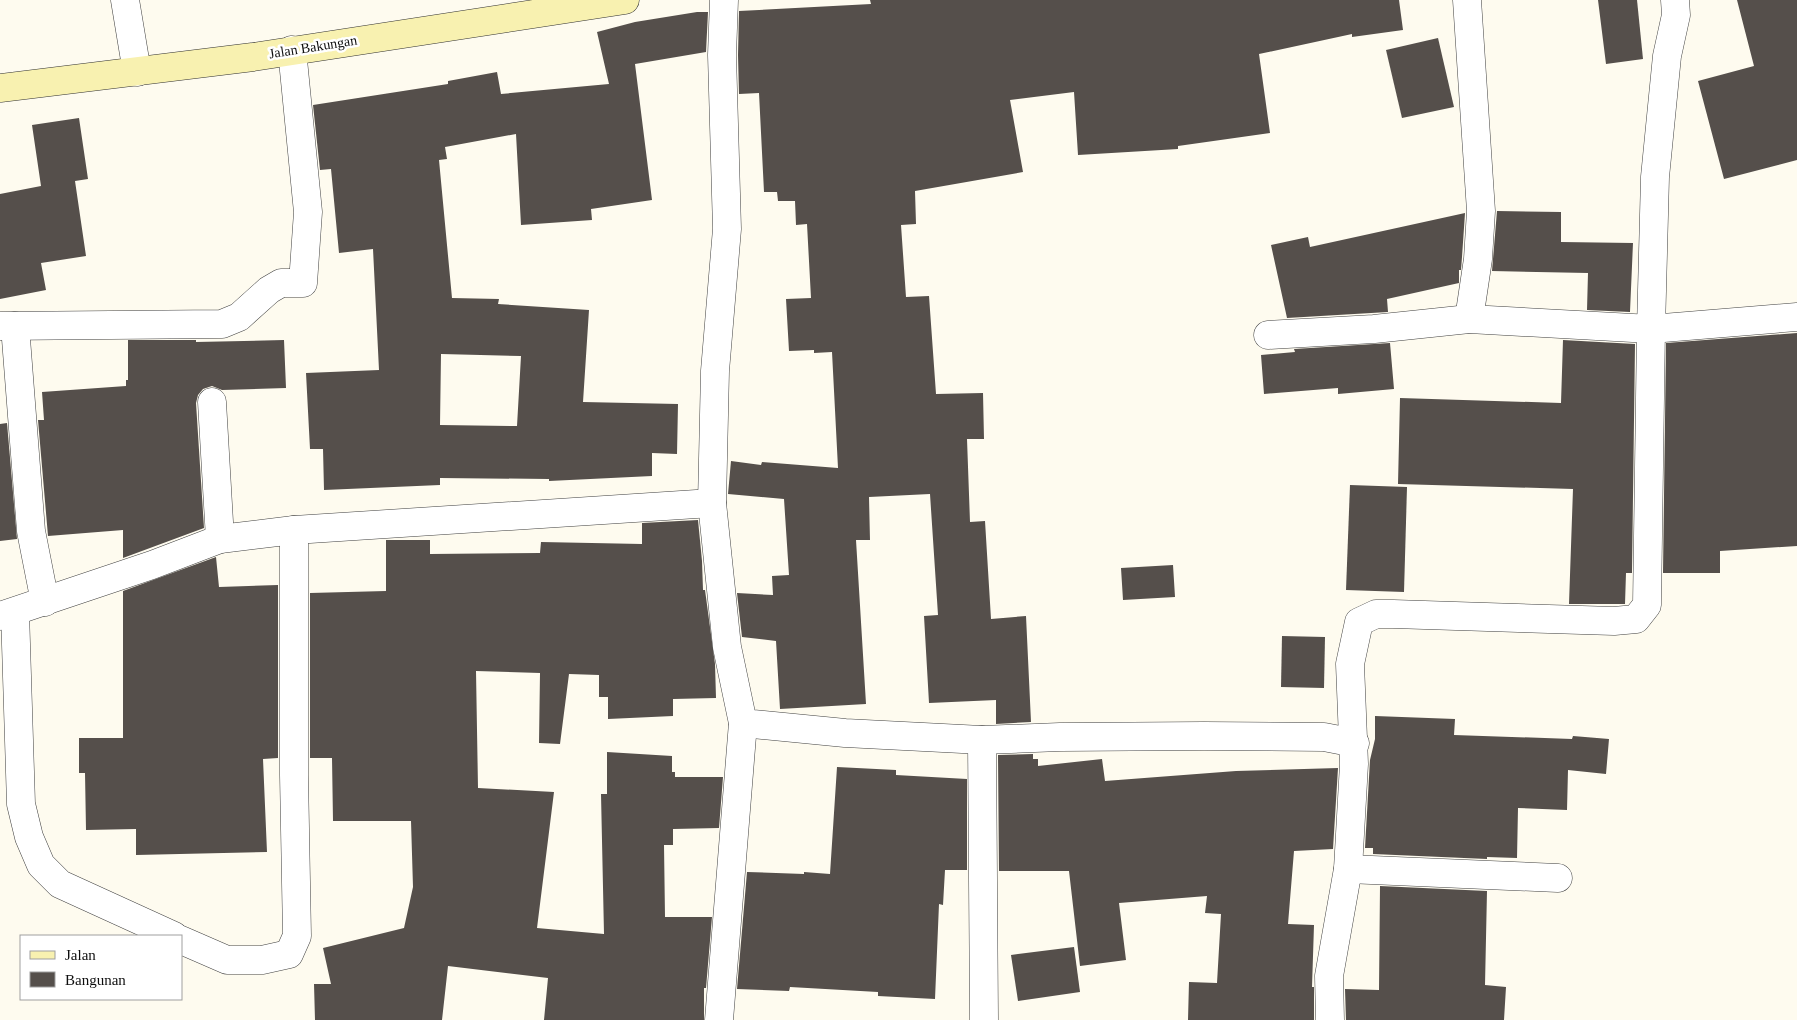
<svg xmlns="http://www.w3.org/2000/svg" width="1797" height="1020" viewBox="0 0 1797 1020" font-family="'Times New Roman',serif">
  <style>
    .building { fill: #554f4b; fill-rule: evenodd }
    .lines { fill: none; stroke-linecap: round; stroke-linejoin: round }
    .street-casing { stroke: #414141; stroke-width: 29 }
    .secondary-casing { stroke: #303030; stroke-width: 29 }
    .street { stroke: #fff; stroke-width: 28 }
    .secondary { stroke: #f8f1b0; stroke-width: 28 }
    .labels { text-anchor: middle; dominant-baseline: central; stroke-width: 5; stroke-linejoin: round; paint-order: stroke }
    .street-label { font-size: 14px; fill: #0e0e0e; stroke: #fff }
  </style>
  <rect width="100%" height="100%" fill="#fefbef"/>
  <g class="building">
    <polygon points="870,0 1399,0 1403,30 1352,37 1352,34 1259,54 1270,133 1178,146 1178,149 1078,155 1074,92 1010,100 1023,172 915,191 916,224 901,225 906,297 929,296 936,394 983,393 984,439 967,439 970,522 985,521 991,619 1026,616 1031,722 996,724 996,700 929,703 924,616 938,615 930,494 869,497 870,540 856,540 866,704 780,709 776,641 742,637 737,593 773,595 772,576 789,575 784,499 728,494 731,461 761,465 762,462 838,468 832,352 814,353 814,350 789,351 786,299 811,298 807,224 796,225 795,201 778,201 777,192 764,192 759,93 739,94 738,55 739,11 871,4"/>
    <polygon points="1598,0 1637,0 1643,59 1606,64"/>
    <polygon points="1737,0 1797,0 1797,160 1724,179 1698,81 1754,66"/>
    <path d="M697,12H708L706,52L635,64L652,200L591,209L592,220L521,225L516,134L445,147L447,159L439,160L452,298L499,299L498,304L589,310L583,402L678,404L677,454L652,453V476L549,481V479L440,478V485L324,490L323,449H310L306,373L379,370L373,249L339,253L331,169L320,170L313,105L448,84V81L497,72L501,94L609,84L597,32L635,22ZM441,354L521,356L517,426L440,425Z"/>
    <polygon points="1438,38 1454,107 1402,118 1386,50"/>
    <polygon points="79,118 88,179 75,181 86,256 41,263 46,290 0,299 0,194 41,186 32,125"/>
    <polygon points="1497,211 1561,212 1561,242 1633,243 1630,312 1587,310 1588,273 1492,271"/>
    <polygon points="1465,213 1462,257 1461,270 1459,270 1459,283 1387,299 1388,312 1287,318 1271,245 1308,237 1310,247"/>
    <polygon points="1797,333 1797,546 1720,551 1720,573 1663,573 1666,343"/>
    <polygon points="128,340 196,340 196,342 284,340 286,388 222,390 212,386 203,389 198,395 196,403 204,528 123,558 123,530 48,536 38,420 44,420 42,392 126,386 126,380 128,380"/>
    <polygon points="1563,340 1635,344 1632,573 1626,573 1625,604 1569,604 1573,489 1398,484 1400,398 1561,403"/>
    <polygon points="1390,343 1394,389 1338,394 1338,388 1264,394 1261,355 1295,352 1294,349"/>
    <polygon points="7,423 17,539 0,541 0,424"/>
    <polygon points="1350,485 1407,487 1404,592 1346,590"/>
    <polygon points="698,520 702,561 703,590 705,590 715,664 716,698 673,699 673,716 608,719 608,697 599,697 599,675 569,674 560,744 539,743 540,673 476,671 478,788 554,792 537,928 604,934 601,794 607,794 607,752 672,756 672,772 675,772 675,777 723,777 719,828 673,829 673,845 664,845 665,917 712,917 706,988 704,988 704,1020 544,1020 548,978 448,966 442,1020 315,1020 314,984 331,984 323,948 404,928 413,887 411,821 333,821 332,758 310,758 310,593 386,591 386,540 430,540 430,554 540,553 541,542 642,544 642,523"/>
    <polygon points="216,557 219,587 278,585 278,758 263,759 267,852 136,855 136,829 86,830 85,773 79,773 79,738 123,738 123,591"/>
    <polygon points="1173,565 1175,597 1123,600 1121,568"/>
    <polygon points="1282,636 1325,637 1324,688 1281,687"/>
    <polygon points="1375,716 1455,719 1454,735 1572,739 1573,736 1609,739 1606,774 1568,770 1567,810 1518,808 1517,858 1487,857 1487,859 1373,854 1373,848 1365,848 1370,760 1375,739"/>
    <polygon points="1033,754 1033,759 1038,759 1038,766 1102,759 1105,781 1236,771 1338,768 1333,849 1294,851 1288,924 1314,925 1312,987 1314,987 1314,1020 1188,1020 1189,982 1217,983 1221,914 1205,913 1207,896 1119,903 1126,960 1080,966 1069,871 999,871 998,755"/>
    <polygon points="837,767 896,770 896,775 967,779 967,870 945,870 943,905 939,904 935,999 878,996 878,992 790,987 789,991 737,989 747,872 804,874 804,872 830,874"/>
    <polygon points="1380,886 1487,891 1485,985 1506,987 1504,1020 1346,1020 1345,989 1379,990"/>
    <polygon points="1074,947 1080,992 1018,1001 1011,955"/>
  </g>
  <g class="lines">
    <g class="street-casing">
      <g id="street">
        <polyline points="125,0 137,72"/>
        <polyline points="724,0 722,55 727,229 715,371 712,503 727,647 743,723 845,733 982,740 1060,737 1204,736 1324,737 1355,743"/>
        <polyline points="1467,0 1481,211 1478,259 1469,319"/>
        <polyline points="0,326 222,324 239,317 269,290 281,283 303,283 308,212 292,50"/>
        <polyline points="15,326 31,531 45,602"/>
        <polyline points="1268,335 1374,329 1469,319 1651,329 1655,177 1667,56 1676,15 1675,0"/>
        <polyline points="212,402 220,539"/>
        <polyline points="15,612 21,804 29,837 41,865 60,884 174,936"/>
        <polyline points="0,616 152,565 220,539 294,530 712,503"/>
        <polyline points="982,740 984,1020"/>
        <polyline points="1348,869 1558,878"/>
        <polyline points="181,940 227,960 262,960 289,954 297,936 294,775 294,530"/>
        <polyline points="719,1020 743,723"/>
        <polyline points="1330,1020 1329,976 1348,869 1354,764 1350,664 1359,622 1376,614 1393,614 1614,621 1636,619 1647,605 1651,329 1797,317"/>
      </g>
    </g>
    <g class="secondary-casing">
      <polyline id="secondary" points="0,88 253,57 625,0"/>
    </g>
    <use href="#street" class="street"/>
    <use href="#secondary" class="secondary"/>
  </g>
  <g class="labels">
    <g class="street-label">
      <text transform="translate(313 47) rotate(-9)">Jalan Bakungan</text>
    </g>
  </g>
  <rect x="20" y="935" width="162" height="65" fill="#ffffff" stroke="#9f9f9f"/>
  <rect x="30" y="951" width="25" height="8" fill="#f8f1b0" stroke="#9f9f9f"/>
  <text x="65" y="960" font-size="15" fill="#0e0e0e">Jalan</text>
  <rect x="30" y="972" width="25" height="15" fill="#554f4b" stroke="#9f9f9f"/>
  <text x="65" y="985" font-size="15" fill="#0e0e0e">Bangunan</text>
</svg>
